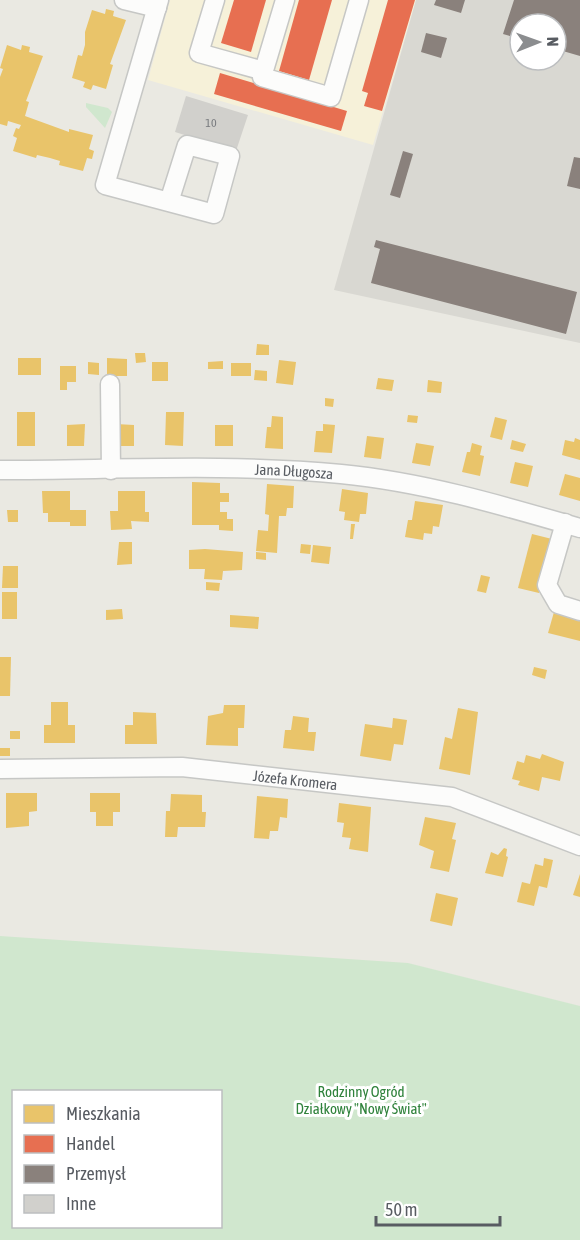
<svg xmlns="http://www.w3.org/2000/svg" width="580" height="1240" viewBox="0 0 580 1240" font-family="'Asap Condensed',sans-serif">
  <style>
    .commercial { fill: #f6f1d9 }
    .industrial { fill: #d9d8d2; fill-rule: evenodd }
    .green { fill: #d0e7ce; fill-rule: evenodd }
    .homes { fill: #e9c46a }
    .shops { fill: #e76f51 }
    .industry { fill: #8a817c }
    .building { fill: #d1d0cc }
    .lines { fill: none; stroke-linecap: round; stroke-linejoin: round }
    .minor-casing { stroke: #c6c7c5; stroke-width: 21 }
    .minor { stroke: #fcfcfb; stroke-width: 18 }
    .labels { text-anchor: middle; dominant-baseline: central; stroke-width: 6; stroke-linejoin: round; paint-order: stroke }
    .number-label { font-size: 12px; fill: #787a7e }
    .street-label { font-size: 15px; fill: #585c62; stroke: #fff }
    .park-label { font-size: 15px; fill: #2f823b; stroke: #fff }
  </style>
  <rect width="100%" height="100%" fill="#eae9e2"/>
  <polygon class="commercial" points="170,0 416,0 373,145 148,80"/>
  <path class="industrial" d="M416,0H580V343L334,290ZM520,24H556V60H520Z"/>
  <g class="green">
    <polygon points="86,103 108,108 112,112 105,128 86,107"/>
    <path d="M0,936L408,963L580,1006V1240H0ZM14,1092H220V1226H14Z"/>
  </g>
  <g class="homes">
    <polygon points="106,9 114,11 113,16 126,20 110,64 113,65 106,89 93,85 91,90 83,87 85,82 72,78 78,55 82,56 85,45 85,32 92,10 105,14"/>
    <polygon points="7,45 21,50 22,45 30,47 29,52 43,56 26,101 29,102 25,116 69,132 69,129 93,135 89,149 94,151 92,159 87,158 83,171 59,165 60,161 50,158 37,155 36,158 13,151 17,138 13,136 16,128 19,129 21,125 8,121 7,126 0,124 0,77 3,69 0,68"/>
    <polygon points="257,344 269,345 269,355 256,355"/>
    <polygon points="135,353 145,353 146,362 136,363"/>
    <rect x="18" y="358" width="23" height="17"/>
    <polygon points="107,358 127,359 127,376 107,376"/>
    <polygon points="279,360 296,362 293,385 276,383"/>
    <polygon points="223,361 223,369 208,369 208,362"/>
    <polygon points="88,362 99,363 99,375 88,374"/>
    <rect x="152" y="362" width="16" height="19"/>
    <rect x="231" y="363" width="20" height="13"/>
    <polygon points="60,366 76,366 76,382 67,382 67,390 60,390"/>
    <polygon points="255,370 267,371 267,381 254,380"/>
    <polygon points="378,378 394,380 392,391 376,389"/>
    <polygon points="428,380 442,382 441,393 427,392"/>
    <polygon points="325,398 334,399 333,407 325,406"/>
    <rect x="17" y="412" width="18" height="34"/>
    <polygon points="166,412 184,412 183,446 165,445"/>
    <polygon points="408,415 418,416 417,423 407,422"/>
    <polygon points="272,416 283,417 283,449 265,448 267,427 271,427"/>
    <polygon points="495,417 507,420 502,440 490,437"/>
    <polygon points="85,424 84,446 67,446 67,425"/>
    <polygon points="116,424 134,425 134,446 115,446"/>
    <polygon points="323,424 335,425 332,453 314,452 316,431 323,431"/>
    <rect x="215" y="425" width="18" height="21"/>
    <polygon points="367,436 384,438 381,459 364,457"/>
    <polygon points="575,438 580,440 580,460 562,455 565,440 574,442"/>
    <polygon points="512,440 526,444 523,452 510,449"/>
    <polygon points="416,443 434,446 430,466 412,463"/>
    <polygon points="472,443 482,446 480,455 484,456 480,476 462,472 467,452 470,452"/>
    <polygon points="515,462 533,466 528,487 510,483"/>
    <polygon points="565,474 580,478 580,501 559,495"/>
    <polygon points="192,482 220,483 220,493 229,493 229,502 220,502 220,512 227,512 227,519 233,519 233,531 219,530 219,525 192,525"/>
    <polygon points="267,484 294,486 293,508 287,508 286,516 279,516 277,553 256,551 258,530 268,531 269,515 265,514"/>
    <polygon points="342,489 368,493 366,514 360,514 359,522 344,520 345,512 339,511"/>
    <polygon points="42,491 70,491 70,510 86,510 86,526 70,526 70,522 48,522 48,513 43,513"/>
    <polygon points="118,491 145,491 145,512 149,512 149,522 131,521 132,529 111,530 110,511 118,511"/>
    <polygon points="415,501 443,505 439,527 433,526 432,534 424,533 423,540 405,537 408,520 412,520"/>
    <polygon points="7,510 18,510 18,522 8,522"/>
    <polygon points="351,524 355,524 353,539 350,539"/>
    <polygon points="532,534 552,539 539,593 518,588"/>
    <polygon points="119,542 132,542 132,564 117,565"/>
    <polygon points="301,544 311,545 310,554 300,553"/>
    <polygon points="313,545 331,547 329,564 311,562"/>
    <polygon points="205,549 243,552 242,570 223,571 222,580 204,579 205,569 189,569 189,550"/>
    <polygon points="256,552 266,553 266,560 256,559"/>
    <polygon points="3,566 18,566 18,588 2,588"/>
    <polygon points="481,575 490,577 486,593 477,591"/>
    <polygon points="206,582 220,583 219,591 206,590"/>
    <rect x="2" y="592" width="15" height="27"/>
    <polygon points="122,609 123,619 106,620 106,610"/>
    <polygon points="554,612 580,619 580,641 548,633"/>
    <polygon points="230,615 259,617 258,629 230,627"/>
    <polygon points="0,657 11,657 10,696 0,696"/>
    <polygon points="534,667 547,670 545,679 532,675"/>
    <polygon points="51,702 68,702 68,725 75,725 75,743 44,743 44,725 51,725"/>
    <polygon points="224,705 245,705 244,728 238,728 238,746 206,745 208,716 223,713"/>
    <polygon points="458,708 478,712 470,775 439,769 445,737 452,739"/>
    <polygon points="133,712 156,713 157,744 125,744 125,725 133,725"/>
    <polygon points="293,716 309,718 308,732 316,732 314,751 283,748 285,730 291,730"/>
    <polygon points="393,718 407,720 403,745 394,744 391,761 360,756 365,724 392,728"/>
    <rect x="10" y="731" width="10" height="8"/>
    <rect x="0" y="748" width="10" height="8"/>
    <polygon points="542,754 564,762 560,781 542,777 539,791 518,785 520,781 512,779 517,761 524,763 526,755 540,759"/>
    <polygon points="6,793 37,793 37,811 29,812 29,826 6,828"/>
    <polygon points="90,793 120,793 120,812 113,812 113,826 96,826 96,812 90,812"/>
    <polygon points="171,794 202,795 202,812 206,812 205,827 178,827 177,837 165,837 166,811 170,811"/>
    <polygon points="257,796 288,799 287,818 280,817 278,831 270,831 269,839 254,838"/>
    <polygon points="339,803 371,807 368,852 349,849 351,838 342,837 344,823 337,822"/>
    <polygon points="425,817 456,823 452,839 456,840 449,872 430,868 434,851 419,845"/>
    <polygon points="504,848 507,849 506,856 508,857 503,877 485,873 491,852 498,855"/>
    <polygon points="544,858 553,860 547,888 539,886 534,906 517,902 522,882 530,884 535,864 543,866"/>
    <polygon points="580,874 580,897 573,895"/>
    <polygon points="436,893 458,898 452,926 430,921"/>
  </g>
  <g class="shops">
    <polygon points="234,0 266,0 251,52 221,43"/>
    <polygon points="299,0 332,0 309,80 279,71"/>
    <polygon points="388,0 415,0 382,111 364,106 368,93 362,91"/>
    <polygon points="220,73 347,111 341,131 214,94"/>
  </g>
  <g class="industry">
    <polygon points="436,0 465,0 461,13 434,5"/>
    <polygon points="514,0 580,0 580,56 556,49 556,24 520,24 520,39 503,34"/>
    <polygon points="426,33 447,38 441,58 421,52"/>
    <polygon points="403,151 413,154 400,198 390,195"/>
    <polygon points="574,157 580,158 580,189 567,186"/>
    <polygon points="376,240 577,292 566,334 371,283 380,249 374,247"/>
  </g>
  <polygon class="building" points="186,96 248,115 236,151 175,132"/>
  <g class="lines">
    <g class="minor-casing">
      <g id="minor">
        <polyline points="124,0 157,8"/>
        <polyline points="159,0 105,185 214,214 230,156 187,145 169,202"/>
        <polyline points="215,0 199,53 264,71"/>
        <polyline points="285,0 262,77 331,97 359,0"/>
        <polyline points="110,384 111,470"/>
        <path id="s1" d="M0,470C113,470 228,463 341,474C423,482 501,505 580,528"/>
        <polyline points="565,523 547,585 558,604 580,611"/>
        <path id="s2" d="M0,769L182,767L452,797L580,846"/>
      </g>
    </g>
    <use href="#minor" class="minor"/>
  </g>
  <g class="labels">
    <g class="number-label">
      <text x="211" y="123">10</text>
    </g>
    <g class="street-label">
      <text stroke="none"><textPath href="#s1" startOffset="294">Jana Długosza</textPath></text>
      <text stroke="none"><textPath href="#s2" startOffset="296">Józefa Kromera</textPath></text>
    </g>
    <g class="park-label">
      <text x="361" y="1091">Rodzinny Ogród<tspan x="361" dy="17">Działkowy "Nowy Świat"</tspan></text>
    </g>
  </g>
  <rect x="12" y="1090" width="210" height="138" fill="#ffffff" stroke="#bcbec0" stroke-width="1.5"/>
  <rect x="24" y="1105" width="30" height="18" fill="#e9c46a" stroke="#bcbec0" stroke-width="1.5"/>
  <text x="66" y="1120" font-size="18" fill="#585c62">Mieszkania</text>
  <rect x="24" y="1135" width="30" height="18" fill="#e76f51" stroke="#bcbec0" stroke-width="1.5"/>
  <text x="66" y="1150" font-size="18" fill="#585c62">Handel</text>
  <rect x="24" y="1165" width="30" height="18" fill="#8a817c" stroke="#bcbec0" stroke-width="1.5"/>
  <text x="66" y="1180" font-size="18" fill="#585c62">Przemysł</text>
  <rect x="24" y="1195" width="30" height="18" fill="#d1d0cc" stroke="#bcbec0" stroke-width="1.5"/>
  <text x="66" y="1210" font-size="18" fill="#585c62">Inne</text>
  <g transform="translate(538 42) rotate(89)"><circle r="28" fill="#ffffff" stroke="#bcbec0" stroke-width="1.5"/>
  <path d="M0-4.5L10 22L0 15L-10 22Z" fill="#8b8d8f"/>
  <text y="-9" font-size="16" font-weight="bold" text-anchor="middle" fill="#585c62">N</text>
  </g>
  <path d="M376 1216v9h124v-9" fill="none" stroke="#585c62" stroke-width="3"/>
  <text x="385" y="1216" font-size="18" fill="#585c62" stroke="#ffffff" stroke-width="4.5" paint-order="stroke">50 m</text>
</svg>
